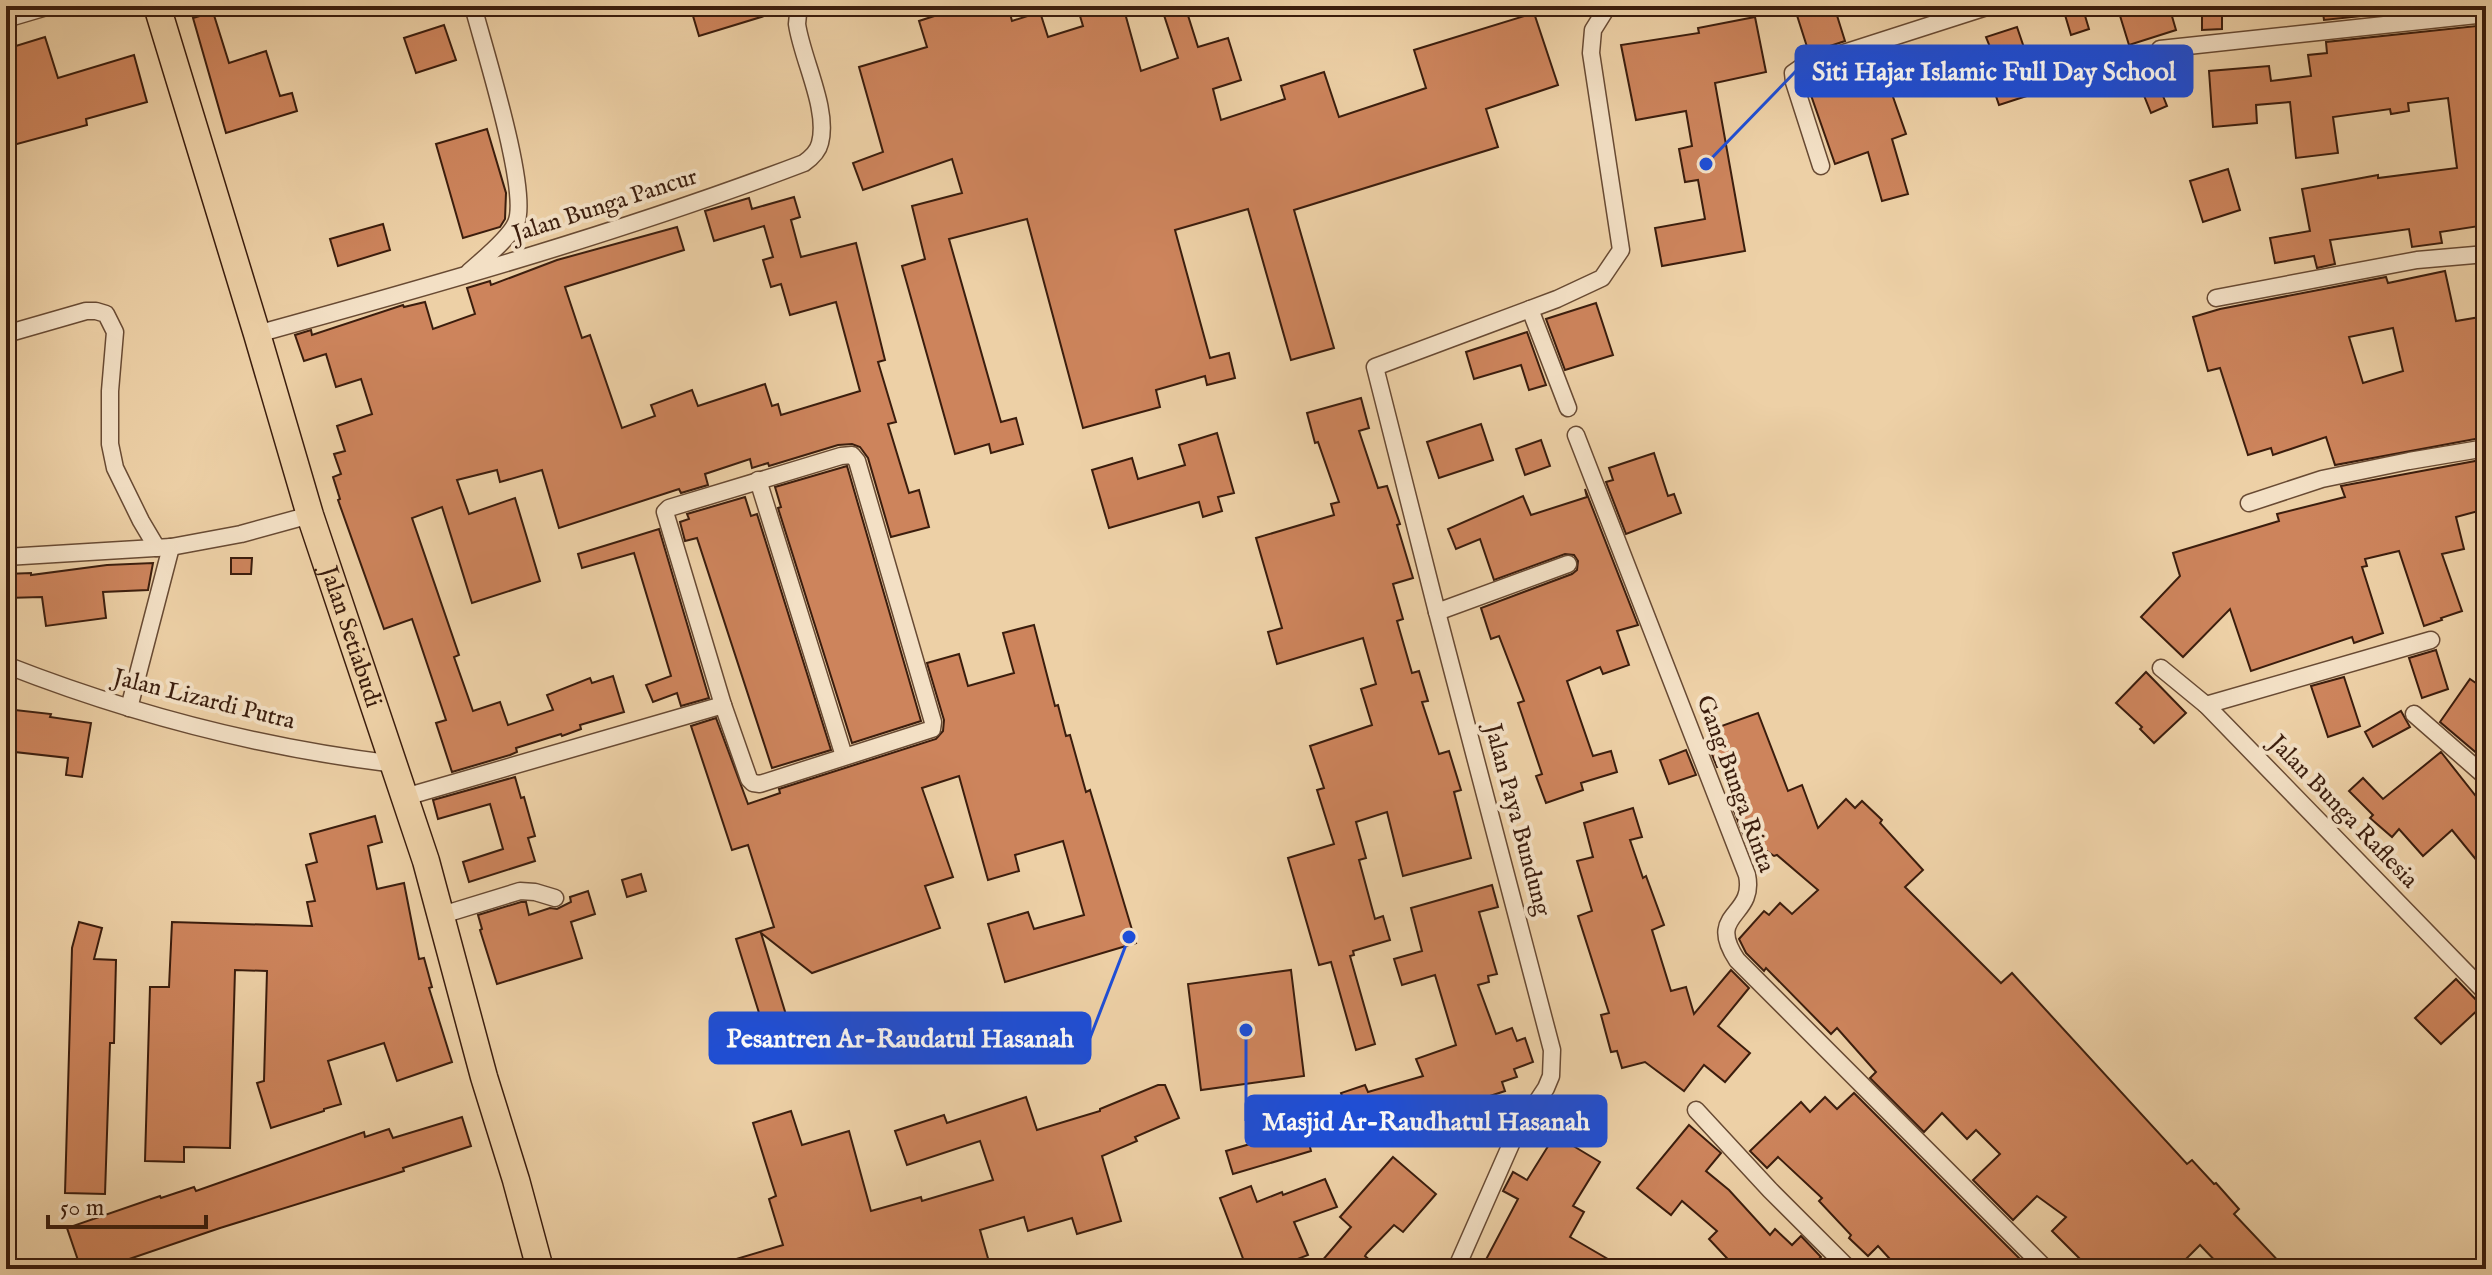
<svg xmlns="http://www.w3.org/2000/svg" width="2492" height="1275" viewBox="0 0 2492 1275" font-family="'IM FELL English',serif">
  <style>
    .building { fill: #cd845c; stroke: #3b1d0d; stroke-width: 2; fill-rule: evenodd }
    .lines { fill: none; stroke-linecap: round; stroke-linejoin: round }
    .street-casing { stroke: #684a33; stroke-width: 19 }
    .primary-casing { stroke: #3b1d0d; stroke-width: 29 }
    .street { stroke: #f3e0c5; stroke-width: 16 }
    .primary { stroke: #edd0a6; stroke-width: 26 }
    .labels { text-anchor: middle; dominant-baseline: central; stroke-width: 8; stroke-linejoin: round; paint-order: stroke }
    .street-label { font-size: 24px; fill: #3b1d0d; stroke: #f3e0c5 }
    .leader { fill: none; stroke: #1d4ed8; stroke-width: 3 }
    .callout-dot { fill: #1d4ed8; stroke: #f3e0c5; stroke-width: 3 }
    .callout { fill: #1d4ed8; stroke: #1d4ed8; stroke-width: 3 }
    .callout-label { font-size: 26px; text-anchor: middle; font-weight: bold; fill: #fff }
  </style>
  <rect width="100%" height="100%" fill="#edd0a6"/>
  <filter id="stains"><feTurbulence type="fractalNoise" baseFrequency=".0025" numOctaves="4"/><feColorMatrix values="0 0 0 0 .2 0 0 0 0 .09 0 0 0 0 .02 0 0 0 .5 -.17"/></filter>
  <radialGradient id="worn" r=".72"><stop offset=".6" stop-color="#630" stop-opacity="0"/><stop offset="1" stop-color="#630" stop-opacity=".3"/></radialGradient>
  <g class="building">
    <polygon points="690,6 783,6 784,10 699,36"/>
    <polygon points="965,6 1008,6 1012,21 1040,12 1048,37 1083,26 1077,6 1123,6 1141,71 1178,58 1161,6 1185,6 1198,47 1228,38 1241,80 1213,89 1221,120 1285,99 1281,86 1324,72 1339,117 1426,88 1414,50 1534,13 1558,85 1486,109 1498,147 1294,210 1334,348 1291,360 1248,209 1175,230 1210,358 1229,353 1235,378 1207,385 1205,376 1156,390 1160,407 1083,428 1027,219 949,239 1001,422 1016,418 1023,444 991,453 989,444 955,454 902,266 925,259 912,206 962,193 952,159 863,190 853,163 883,152 859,67 927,47 919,21"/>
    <polygon points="1794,6 1834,6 1845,41 1809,53"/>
    <polygon points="2117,6 2169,6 2176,30 2129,45"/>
    <polygon points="2202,6 2222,6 2222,29 2202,30"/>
    <polygon points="2322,6 2457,6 2324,20"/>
    <polygon points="2083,9 2089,29 2071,35 2065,15"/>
    <polygon points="213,12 229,63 266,51 280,96 292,93 297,111 226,133 193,18"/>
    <polygon points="1755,17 1766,72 1715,83 1745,251 1662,266 1655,228 1705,219 1698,180 1685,182 1679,149 1692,146 1686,111 1636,120 1621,45 1699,33 1698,28"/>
    <polygon points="444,25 456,60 416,73 404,38"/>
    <polygon points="2486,25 2486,225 2440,232 2442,243 2412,247 2409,229 2330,240 2335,264 2317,268 2314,256 2275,263 2270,238 2310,231 2302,189 2378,175 2378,178 2457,168 2448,98 2408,103 2409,111 2391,114 2390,109 2333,117 2338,153 2296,158 2290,102 2256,105 2257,123 2213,127 2209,71 2269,66 2271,81 2311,76 2308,55 2327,53 2326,42"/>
    <polygon points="2017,27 2039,92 1999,105 1982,55 1992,52 1986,37"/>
    <polygon points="45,37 58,78 134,55 147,102 86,119 87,125 6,147 6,49"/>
    <polygon points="1879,57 1906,134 1892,139 1908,194 1882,201 1868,152 1835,164 1805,78 1851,62 1852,66"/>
    <polygon points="2159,86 2167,106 2151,113 2143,93"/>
    <polygon points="487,129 506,193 505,219 500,227 463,238 436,144"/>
    <polygon points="2228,169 2240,210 2203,222 2190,181"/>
    <polygon points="794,197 800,217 791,220 801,257 856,243 885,360 878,362 896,422 888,424 909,493 919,490 929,527 891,537 868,458 860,447 852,444 838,445 769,466 768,463 752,468 750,459 705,474 708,485 681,493 679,489 559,528 542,470 500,482 497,470 457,480 469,514 515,498 540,581 472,603 442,507 412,518 459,655 454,657 473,711 500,702 508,725 553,710 547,695 590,678 592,683 613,676 624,712 580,725 581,729 562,736 561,734 516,748 517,752 510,755 452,772 436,723 446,720 412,619 384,629 338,500 340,499 333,477 341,474 334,454 345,451 337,426 372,414 361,379 336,387 326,354 304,361 295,335 311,330 312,335 403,305 404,307 425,302 433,329 475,314 467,288 490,281 491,285 557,260 677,227 684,250 565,287 582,338 590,335 622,428 655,416 651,405 692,390 698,406 765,384 772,406 778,404 781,415 860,391 836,302 790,315 781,284 771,287 763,260 773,257 764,226 714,241 705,211 749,198 752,209"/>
    <polygon points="383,224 390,250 338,266 330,239"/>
    <path d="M2445,271L2456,321L2486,316V437L2335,465L2326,437L2273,455L2271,448L2248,455L2220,368L2208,371L2193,317L2220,309L2386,277L2388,283ZM2393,328L2403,371L2363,383L2349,337Z"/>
    <polygon points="1596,303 1613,355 1565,370 1546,319"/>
    <polygon points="1527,332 1546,385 1529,390 1521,365 1474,379 1466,352"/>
    <polygon points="1361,398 1369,428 1359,431 1378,488 1387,486 1400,524 1397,525 1413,578 1393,584 1403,619 1397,621 1412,673 1419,671 1428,701 1422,702 1439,754 1449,751 1461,790 1454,792 1471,858 1403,876 1387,812 1356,822 1366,858 1359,860 1375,919 1383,916 1390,940 1353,951 1354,955 1350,956 1375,1044 1356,1050 1331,962 1319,965 1288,858 1334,844 1317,790 1324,788 1310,746 1372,725 1361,689 1376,684 1363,638 1277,664 1268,632 1282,628 1256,538 1334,515 1331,504 1339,502 1318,442 1315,443 1307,413"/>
    <polygon points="1481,424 1493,460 1439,478 1427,442"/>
    <polygon points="1217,433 1234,493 1218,497 1222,511 1203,517 1199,502 1109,528 1092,470 1132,458 1138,479 1185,465 1179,445"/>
    <polygon points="1541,440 1550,466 1525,475 1516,449"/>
    <polygon points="1654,453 1668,496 1674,494 1681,513 1626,534 1606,482 1613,480 1609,468"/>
    <polygon points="2486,459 2486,509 2456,517 2464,549 2442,554 2462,611 2441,618 2442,620 2424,626 2399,551 2365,559 2367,566 2362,567 2383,633 2354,643 2352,637 2251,671 2230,609 2183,657 2141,617 2180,576 2173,553 2279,521 2277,514 2345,497 2341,486"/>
    <polygon points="847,466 921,721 852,743 778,508 781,507 775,487"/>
    <polygon points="1585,489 1638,625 1617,631 1629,665 1603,674 1600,667 1567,681 1593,756 1611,751 1617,772 1581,783 1583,790 1546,803 1536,776 1542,774 1518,703 1524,701 1499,636 1491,639 1481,608 1572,574 1577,570 1578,561 1574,555 1565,554 1494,580 1480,539 1456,549 1448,529 1523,496 1531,515 1587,497"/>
    <polygon points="745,497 751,516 757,514 831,750 772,768 697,538 685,541 680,522 689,519 687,514"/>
    <polygon points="659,529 709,698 681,706 677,693 653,702 646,685 671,676 634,553 582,568 578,554"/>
    <polygon points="231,558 252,558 251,574 231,574"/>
    <polygon points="153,563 148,590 103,592 106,618 46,626 42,597 6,598 6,574 31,573 31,575 107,565"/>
    <polygon points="1034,625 1055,706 1058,705 1066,736 1070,735 1086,792 1090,790 1136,943 1005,982 988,924 1028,912 1034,929 1084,915 1063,841 1015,855 1019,871 988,880 959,776 922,788 953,877 925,886 940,928 812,973 761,933 798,1054 774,1061 736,939 774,927 748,845 732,850 691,726 716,718 748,804 780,793 779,789 936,739 943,731 944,720 927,663 959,654 968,686 1014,673 1003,633"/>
    <polygon points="2436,650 2448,689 2422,698 2409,658"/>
    <polygon points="2146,672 2186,713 2154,743 2140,729 2142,727 2116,703"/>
    <polygon points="2344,677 2360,726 2328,737 2311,686"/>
    <polygon points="2470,679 2486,690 2486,761 2440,722"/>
    <polygon points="6,709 51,714 50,717 91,723 82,777 66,775 68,758 6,751"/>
    <polygon points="2401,711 2410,727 2373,747 2365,732"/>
    <polygon points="1758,713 1788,791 1802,785 1818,828 1846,799 1855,808 1862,801 1882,820 1880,823 1923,870 1905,887 2001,983 2012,973 2187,1164 2192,1160 2214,1184 2216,1183 2239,1209 2234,1214 2286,1269 2223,1269 2200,1245 2176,1269 2090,1269 2052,1231 2066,1217 2037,1196 2013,1220 1973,1180 2000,1154 1976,1130 1967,1139 1942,1113 1924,1132 1870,1078 1876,1072 1837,1028 1831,1034 1766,968 1764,971 1746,953 1739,939 1764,911 1769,915 1780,903 1792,914 1818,890 1777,855 1774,856 1758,845 1749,849 1734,811 1741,808 1726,764 1717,767 1707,742 1716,739 1713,729"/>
    <polygon points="1686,750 1696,775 1669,784 1660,760"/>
    <polygon points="2441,752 2486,809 2486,872 2452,830 2423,856 2399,829 2392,837 2370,818 2373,815 2349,791 2363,778 2383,799"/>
    <polygon points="515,777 521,798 524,797 535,836 528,838 535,861 469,882 463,862 503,849 490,804 438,819 433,800"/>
    <polygon points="1633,808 1642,837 1630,840 1643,878 1646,876 1664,925 1652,930 1671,991 1686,987 1694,1014 1731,970 1749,988 1718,1026 1750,1053 1725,1082 1704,1065 1684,1091 1645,1062 1622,1068 1617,1051 1611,1052 1601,1015 1609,1013 1578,916 1592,911 1577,861 1593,857 1584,823"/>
    <polygon points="375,816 382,842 368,846 377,889 404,883 419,959 424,958 432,987 429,988 452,1062 397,1081 384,1043 328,1061 341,1104 324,1109 324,1111 271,1128 257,1083 264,1081 267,971 235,970 230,1148 184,1147 184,1162 145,1161 150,987 169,987 172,922 312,926 307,902 315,901 306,865 317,862 310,834"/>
    <polygon points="641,874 646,891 627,897 622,880"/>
    <polygon points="1492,885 1498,907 1479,912 1497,974 1488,976 1489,982 1478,985 1496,1034 1512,1028 1517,1041 1525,1038 1533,1062 1514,1069 1517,1077 1502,1082 1505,1091 1472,1102 1473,1105 1422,1123 1438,1106 1385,1126 1383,1120 1355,1130 1341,1093 1365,1085 1368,1092 1423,1076 1416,1059 1456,1045 1435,975 1402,985 1394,959 1422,951 1411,908"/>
    <polygon points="588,891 595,914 571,922 582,958 497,984 480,930 482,929 478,915 521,902 526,902 529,915 550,908 557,909 571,902 570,897"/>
    <polygon points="79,922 102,928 94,959 116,960 114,1043 110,1043 105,1194 65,1193 72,948"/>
    <polygon points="1291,970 1304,1076 1201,1090 1188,984"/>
    <polygon points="2456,979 2482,1006 2441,1044 2415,1018"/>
    <polygon points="1158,1085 1165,1085 1179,1118 1135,1137 1137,1141 1102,1156 1121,1221 1077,1234 1072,1218 1028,1231 1024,1217 980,1230 991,1269 716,1269 716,1265 783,1245 769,1199 776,1196 753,1123 791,1111 802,1145 849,1131 871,1211 921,1197 922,1201 993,1180 980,1141 907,1165 895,1131 944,1115 947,1123 1026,1097 1037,1130 1100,1111 1100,1109"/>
    <polygon points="1854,1093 2030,1269 1899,1269 1878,1246 1868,1256 1849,1238 1851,1235 1819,1201 1822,1198 1778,1157 1767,1168 1750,1151 1801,1102 1810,1112 1825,1097 1837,1109"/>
    <polygon points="462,1117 471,1146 403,1168 404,1171 382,1178 220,1228 100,1269 81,1269 67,1228 160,1196 161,1198 194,1187 196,1191 364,1132 365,1137 389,1129 393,1138"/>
    <polygon points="1689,1125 1721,1153 1706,1171 1729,1190 1770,1235 1775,1229 1792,1245 1801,1236 1821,1257 1809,1269 1737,1269 1709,1239 1717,1231 1682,1201 1671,1215 1637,1188"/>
    <polygon points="1305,1128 1311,1151 1233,1174 1226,1151"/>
    <polygon points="1555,1135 1600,1162 1573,1206 1584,1212 1570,1237 1625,1269 1481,1269 1518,1199 1503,1191 1513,1172 1527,1180"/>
    <polygon points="1393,1157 1436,1194 1403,1232 1394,1225 1367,1253 1365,1256 1380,1269 1315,1269 1351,1227 1340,1217"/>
    <polygon points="1325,1179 1337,1207 1294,1222 1308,1255 1282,1265 1283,1269 1247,1269 1220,1198 1251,1186 1257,1202 1282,1192 1283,1195"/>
  </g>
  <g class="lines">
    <g class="street-casing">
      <g id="street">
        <polyline points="6,19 50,6"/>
        <polyline points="2160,49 2486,14"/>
        <polyline points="1821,166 1794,82 1793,73 1803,66 1990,6"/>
        <path d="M469,272C482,260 509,239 516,223C530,192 483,45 473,6"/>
        <polyline points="2216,298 2417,260 2486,254"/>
        <polyline points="1530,309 1568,408"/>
        <polyline points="6,334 86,311 96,311 106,314 115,332 110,391 110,444 115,468 141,521 157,548"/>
        <path d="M257,334C442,283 626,231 804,163C811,158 818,152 820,143C829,109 802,59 797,24L798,14L803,6"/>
        <path d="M1576,435L1747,875C1756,918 1705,912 1737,960L2046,1269"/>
        <polygon points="852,455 857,461 933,722 932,729 760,784 753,783 749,779 723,705 665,512 669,508 841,456"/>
        <polyline points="758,480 844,756"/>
        <polyline points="2249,503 2322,479 2409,461 2486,448"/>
        <polyline points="6,557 171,547 241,534 310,515"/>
        <polyline points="1437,612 1568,564"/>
        <path d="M6,665C131,714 262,748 395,764"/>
        <polyline points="2161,668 2206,705 2486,993"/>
        <polyline points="2206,705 2431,640"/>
        <polyline points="129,708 171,547"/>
        <polyline points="2414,714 2486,777"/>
        <polyline points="405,797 723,705"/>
        <polyline points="442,915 520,891 535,892 555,898"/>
        <polyline points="1696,1110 1770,1190 1849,1269"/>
        <polyline points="1456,1269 1515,1135 1546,1088 1551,1076 1552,1050 1437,612 1375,367 1557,299 1602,278 1621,250 1591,53 1593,30 1608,6"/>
      </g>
    </g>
    <g class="primary-casing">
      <g id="primary">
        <path id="s1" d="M157,6L257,334L310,515L426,861L484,1077L516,1180L540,1269"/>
      </g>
    </g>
    <use href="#street" class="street"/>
    <use href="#primary" class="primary"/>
  </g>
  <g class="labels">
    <g class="street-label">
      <text transform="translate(605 206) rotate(-18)">Jalan Bunga Pancur</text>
      <text stroke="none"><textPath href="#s1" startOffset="660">Jalan Setiabudi</textPath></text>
      <text transform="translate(204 700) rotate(14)">Jalan Lizardi Putra</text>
      <text transform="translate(1735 784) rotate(70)">Gang Bunga Rinta</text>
      <text transform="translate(2343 812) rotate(46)">Jalan Bunga Raflesia</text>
      <text transform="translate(1517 820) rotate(75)">Jalan Paya Bundung</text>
    </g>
  </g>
  <path class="leader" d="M1706 164L1796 71M1129 937L1090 1038M1246 1030L1246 1121"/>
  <g class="callout-dot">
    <circle cx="1706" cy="164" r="8"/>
    <circle cx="1129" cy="937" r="8"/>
    <circle cx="1246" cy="1030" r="8"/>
  </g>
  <g class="callout">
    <rect x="1796" y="46" width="396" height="50" rx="8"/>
    <rect x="710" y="1013" width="380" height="50" rx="8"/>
    <rect x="1246" y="1096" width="360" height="50" rx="8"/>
  </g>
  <g class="callout-label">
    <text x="1994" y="80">Siti Hajar Islamic Full Day School</text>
    <text x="900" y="1047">Pesantren Ar-Raudatul Hasanah</text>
    <text x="1426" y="1130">Masjid Ar-Raudhatul Hasanah</text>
  </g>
  <rect width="2492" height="1275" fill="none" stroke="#edd0a6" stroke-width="32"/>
  <rect x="8" y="8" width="2476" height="1259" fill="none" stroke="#3b1d0d" stroke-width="4"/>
  <rect x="16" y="16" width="2460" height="1243" fill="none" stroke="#3b1d0d" stroke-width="2"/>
  <path d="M48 1215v12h158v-12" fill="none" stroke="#3b1d0d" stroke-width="4"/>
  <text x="60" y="1215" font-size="24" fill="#3b1d0d" stroke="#f3e0c5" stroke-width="6" paint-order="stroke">50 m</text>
  <rect width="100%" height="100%" filter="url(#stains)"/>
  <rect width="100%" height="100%" fill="url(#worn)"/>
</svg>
